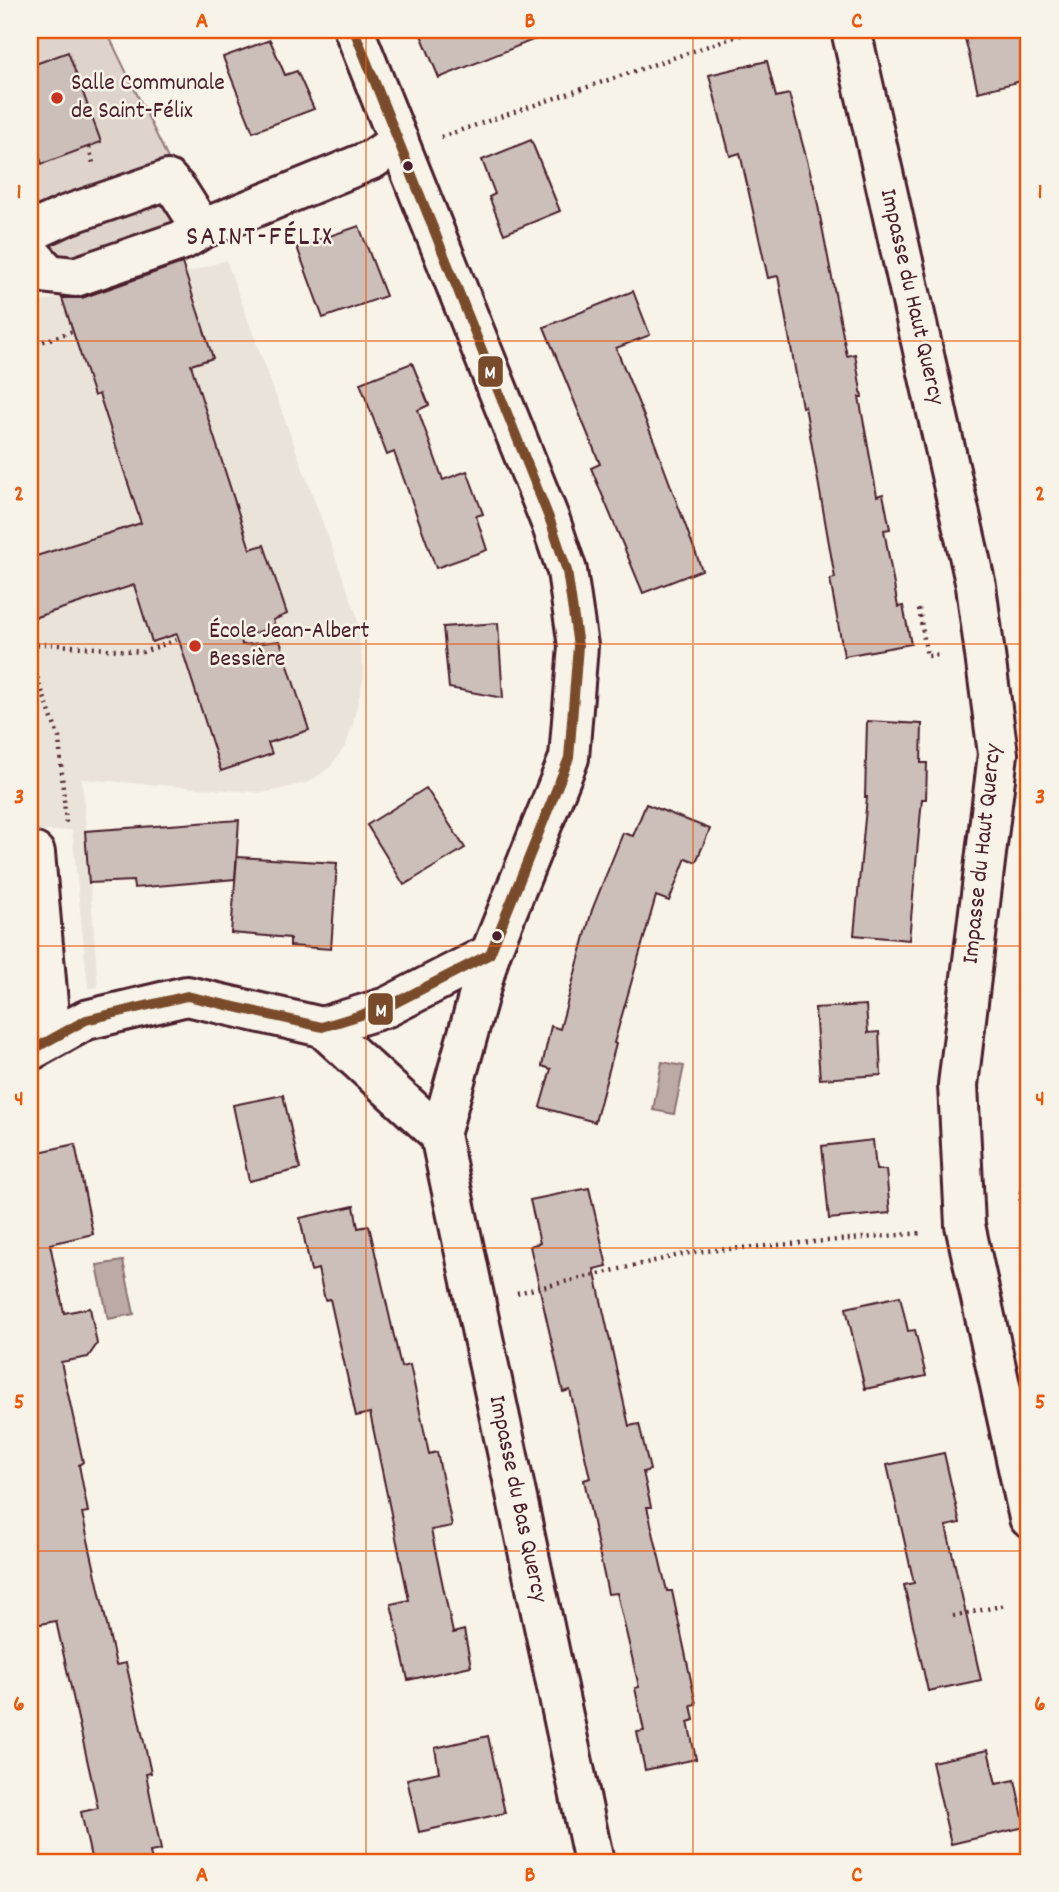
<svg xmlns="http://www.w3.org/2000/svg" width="1059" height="1892" viewBox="0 0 1059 1892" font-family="Dekko,sans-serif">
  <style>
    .built { fill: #eae3da }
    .green { fill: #ded4cc; stroke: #947a7c; stroke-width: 2 }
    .water { fill: #bcaaa7; stroke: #8e7275; stroke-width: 2 }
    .building { fill: #ccbfb9; stroke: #4a1f2b; stroke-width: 2 }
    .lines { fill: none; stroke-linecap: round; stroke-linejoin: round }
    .minor-casing { stroke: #4a1f2b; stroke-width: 44 }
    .path { stroke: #4a1f2b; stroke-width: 4.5; stroke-dasharray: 2 5; stroke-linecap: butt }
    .minor { stroke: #f7f3e8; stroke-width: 38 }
    .bus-1-casing { stroke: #f7f3e8; stroke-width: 16 }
    .bus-1 { stroke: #7a4b2a; stroke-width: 10 }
    .grid { fill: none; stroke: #e8590c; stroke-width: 2; stroke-opacity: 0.55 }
    .poi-dot { fill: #c8321e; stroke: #f7f3e8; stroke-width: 2.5 }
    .bus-dot { fill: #4a1f2b; stroke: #f7f3e8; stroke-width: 2.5 }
    .labels { text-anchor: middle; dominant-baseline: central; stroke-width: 5; stroke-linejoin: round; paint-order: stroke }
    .poi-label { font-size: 24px; fill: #4a1f2b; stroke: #f7f3e8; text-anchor: start }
    .street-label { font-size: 24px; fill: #4a1f2b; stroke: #f7f3e8 }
    .quarter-label { font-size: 28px; letter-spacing: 2px; fill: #4a1f2b; stroke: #f7f3e8 }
    .line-badge { stroke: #f7f3e8; stroke-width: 2.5 }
    .badge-label { font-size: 19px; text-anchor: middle; font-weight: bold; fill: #fff }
    .neatline { fill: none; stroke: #e8590c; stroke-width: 2.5 }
    .grid-label { font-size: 23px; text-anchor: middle; font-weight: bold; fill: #e8590c }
  </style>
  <rect width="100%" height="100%" fill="#f7f3e8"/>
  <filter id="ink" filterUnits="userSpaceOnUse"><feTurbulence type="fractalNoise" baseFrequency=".0143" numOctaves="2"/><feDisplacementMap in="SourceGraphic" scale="14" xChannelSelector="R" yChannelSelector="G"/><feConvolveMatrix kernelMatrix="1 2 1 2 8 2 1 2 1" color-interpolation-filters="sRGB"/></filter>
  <g filter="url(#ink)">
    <polygon class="built" points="180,255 186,273 226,260 357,616 364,676 353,724 346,745 330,767 309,782 265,793 82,779 98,987 88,988 72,830 30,832 30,306 61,296 61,293"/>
    <polygon class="green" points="30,30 106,30 202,229 30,291"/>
    <g class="water">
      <polygon points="662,1062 684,1066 674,1114 653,1110"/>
      <polygon points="123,1261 134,1314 108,1319 97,1265"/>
    </g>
    <g class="building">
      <polygon points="419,30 555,30 555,31 439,78"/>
      <polygon points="963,30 1029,30 1029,79 978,92"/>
      <polygon points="270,40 285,75 297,71 314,109 253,132 223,57"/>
      <polygon points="68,52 101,142 42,164 30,130 30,66"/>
      <polygon points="767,61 776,97 789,94 815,190 847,356 855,354 862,397 859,397 877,496 883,494 890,529 884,530 898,607 903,606 911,644 844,656 830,579 835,578 805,406 802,407 778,276 768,278 740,153 730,156 709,75"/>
      <polygon points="531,140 560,211 504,234 489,197 495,194 482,160"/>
      <polygon points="359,226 386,296 323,318 297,247"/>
      <polygon points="182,263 213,358 191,365 250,549 264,545 287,614 273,620 275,626 241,638 242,645 280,641 309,730 268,743 272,754 221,771 177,634 152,642 134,585 30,619 30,558 141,523 99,394 94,396 62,298 82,298"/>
      <polygon points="633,291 650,335 616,348 654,441 702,570 643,593 591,468 600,464 544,327"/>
      <polygon points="412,363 429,405 418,410 443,480 467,471 483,514 476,516 487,550 436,568 394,452 387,455 360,383"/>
      <polygon points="498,623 503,698 449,688 443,627"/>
      <polygon points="867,721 922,724 921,763 927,763 926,799 922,799 909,940 854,935 867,797 865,797"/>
      <polygon points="426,788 465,848 404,885 367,825"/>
      <polygon points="646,804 710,829 696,862 686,858 669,901 656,896 614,1043 616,1044 595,1122 540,1107 551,1069 542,1066 551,1026 560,1029 592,910 623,833 633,836"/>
      <polygon points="239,820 235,879 134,888 133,881 89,883 85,831"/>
      <polygon points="237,857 337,863 331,949 290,946 290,938 231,933"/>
      <polygon points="866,1005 868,1033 879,1032 881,1075 820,1079 815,1008"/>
      <polygon points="283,1095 300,1169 249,1181 233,1105"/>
      <polygon points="873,1140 876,1170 886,1170 890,1213 829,1219 822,1146"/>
      <polygon points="75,1144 93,1234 50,1244 64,1313 90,1308 97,1344 88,1357 61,1362 83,1462 79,1465 88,1512 82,1513 116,1665 126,1663 151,1773 146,1774 161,1850 150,1852 152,1862 92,1862 81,1812 98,1808 56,1621 30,1626 30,1154"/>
      <polygon points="589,1188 607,1266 594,1269 629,1426 639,1424 650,1470 643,1472 651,1507 647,1507 667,1591 672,1591 696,1704 691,1705 694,1720 688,1722 696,1759 645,1770 637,1732 644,1731 635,1688 639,1687 617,1593 608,1594 584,1480 590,1478 570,1390 563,1392 530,1246 540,1243 530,1200"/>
      <polygon points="354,1206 358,1228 369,1226 401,1367 410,1365 429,1454 437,1452 452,1526 431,1530 453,1633 464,1630 471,1666 408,1680 391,1604 409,1600 370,1413 356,1416 330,1299 325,1300 318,1269 311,1271 300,1218"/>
      <polygon points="900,1296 908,1331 915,1330 926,1376 865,1389 846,1308"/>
      <polygon points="944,1453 960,1523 946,1526 981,1680 928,1691 904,1585 914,1583 887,1465"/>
      <polygon points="488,1736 505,1813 419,1832 407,1779 439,1772 435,1748"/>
      <polygon points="988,1750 996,1784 1015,1780 1025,1827 951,1844 932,1762"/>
    </g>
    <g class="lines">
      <g class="minor-casing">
        <g id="minor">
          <polyline points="851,30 976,586 998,754 958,1085 965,1225 1029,1518"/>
          <polyline points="30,232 67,215 168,180 178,191 202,229"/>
          <polyline points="30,253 49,274 75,277 183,240 202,229 373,159 399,141"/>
          <polyline points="30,854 35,853 51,1038"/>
          <polyline points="322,1027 440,1135 594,1862"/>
          <polyline points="30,1051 86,1020 187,996 322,1027 387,1007 490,954 569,758 578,646 567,571 551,523 354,30"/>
          <polyline points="440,1135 490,954"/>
        </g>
      </g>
      <g class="path">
        <polyline points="441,137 755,30"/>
        <polyline points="89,147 93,163"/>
        <polyline points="30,346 73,331"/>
        <polyline points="919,609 927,656 941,655"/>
        <polyline points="30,645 47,644 143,652 179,639"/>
        <polyline points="30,658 59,738 66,824"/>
        <polyline points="1026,1228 1020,1196 1021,1192 1029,1191"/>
        <polyline points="517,1293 693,1252 923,1233"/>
        <polyline points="953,1616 1006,1605"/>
      </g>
      <use href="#minor" class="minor"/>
      <g class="bus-1-casing">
        <polyline id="bus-1" points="30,1051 86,1020 187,996 322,1027 387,1007 490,954 569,758 578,646 567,571 551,523 354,30"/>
      </g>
      <use href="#bus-1" class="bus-1"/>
    </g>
  </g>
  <path class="grid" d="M366,30V1862M693,30V1862M30,341H1029M30,644H1029M30,946H1029M30,1248H1029M30,1551H1029"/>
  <g class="poi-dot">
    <circle cx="57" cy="98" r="7"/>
    <circle cx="195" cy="646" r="7"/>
  </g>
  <g class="bus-dot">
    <circle cx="408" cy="166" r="6"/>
    <circle cx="497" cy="936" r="6"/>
  </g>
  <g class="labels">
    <g class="poi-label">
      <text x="71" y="84">Salle Communale<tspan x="71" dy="28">de Saint-Félix</tspan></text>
      <text x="209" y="632">École Jean-Albert<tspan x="209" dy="28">Bessière</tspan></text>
    </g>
    <g class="street-label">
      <text transform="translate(911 297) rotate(77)">Impasse du Haut Quercy</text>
      <text transform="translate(983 854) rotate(-84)">Impasse du Haut Quercy</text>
      <text transform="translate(517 1499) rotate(78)">Impasse du Bas Quercy</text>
    </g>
    <g class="quarter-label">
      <text x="260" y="239">SAINT-FÉLIX</text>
    </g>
  </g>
  <g class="line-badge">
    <rect x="477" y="355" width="27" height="33" rx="7" fill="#7a4b2a"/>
    <rect x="367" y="992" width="27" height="34" rx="7" fill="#7a4b2a"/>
  </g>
  <g class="badge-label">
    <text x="490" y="378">M</text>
    <text x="381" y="1016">M</text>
  </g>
  <rect width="1059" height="1892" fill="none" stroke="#f7f3e8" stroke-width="77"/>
  <rect x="38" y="38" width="982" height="1816" class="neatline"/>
  <g class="grid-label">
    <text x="202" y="27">A</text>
    <text x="530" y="27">B</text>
    <text x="857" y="27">C</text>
    <text x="19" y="198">1</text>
    <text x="1040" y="198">1</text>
    <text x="19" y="500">2</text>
    <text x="1040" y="500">2</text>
    <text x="19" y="803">3</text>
    <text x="1040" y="803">3</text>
    <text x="19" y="1105">4</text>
    <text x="1040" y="1105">4</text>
    <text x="19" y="1408">5</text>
    <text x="1040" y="1408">5</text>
    <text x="19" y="1710">6</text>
    <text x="1040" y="1710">6</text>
    <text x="202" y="1881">A</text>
    <text x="530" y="1881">B</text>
    <text x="857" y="1881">C</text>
  </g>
</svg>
